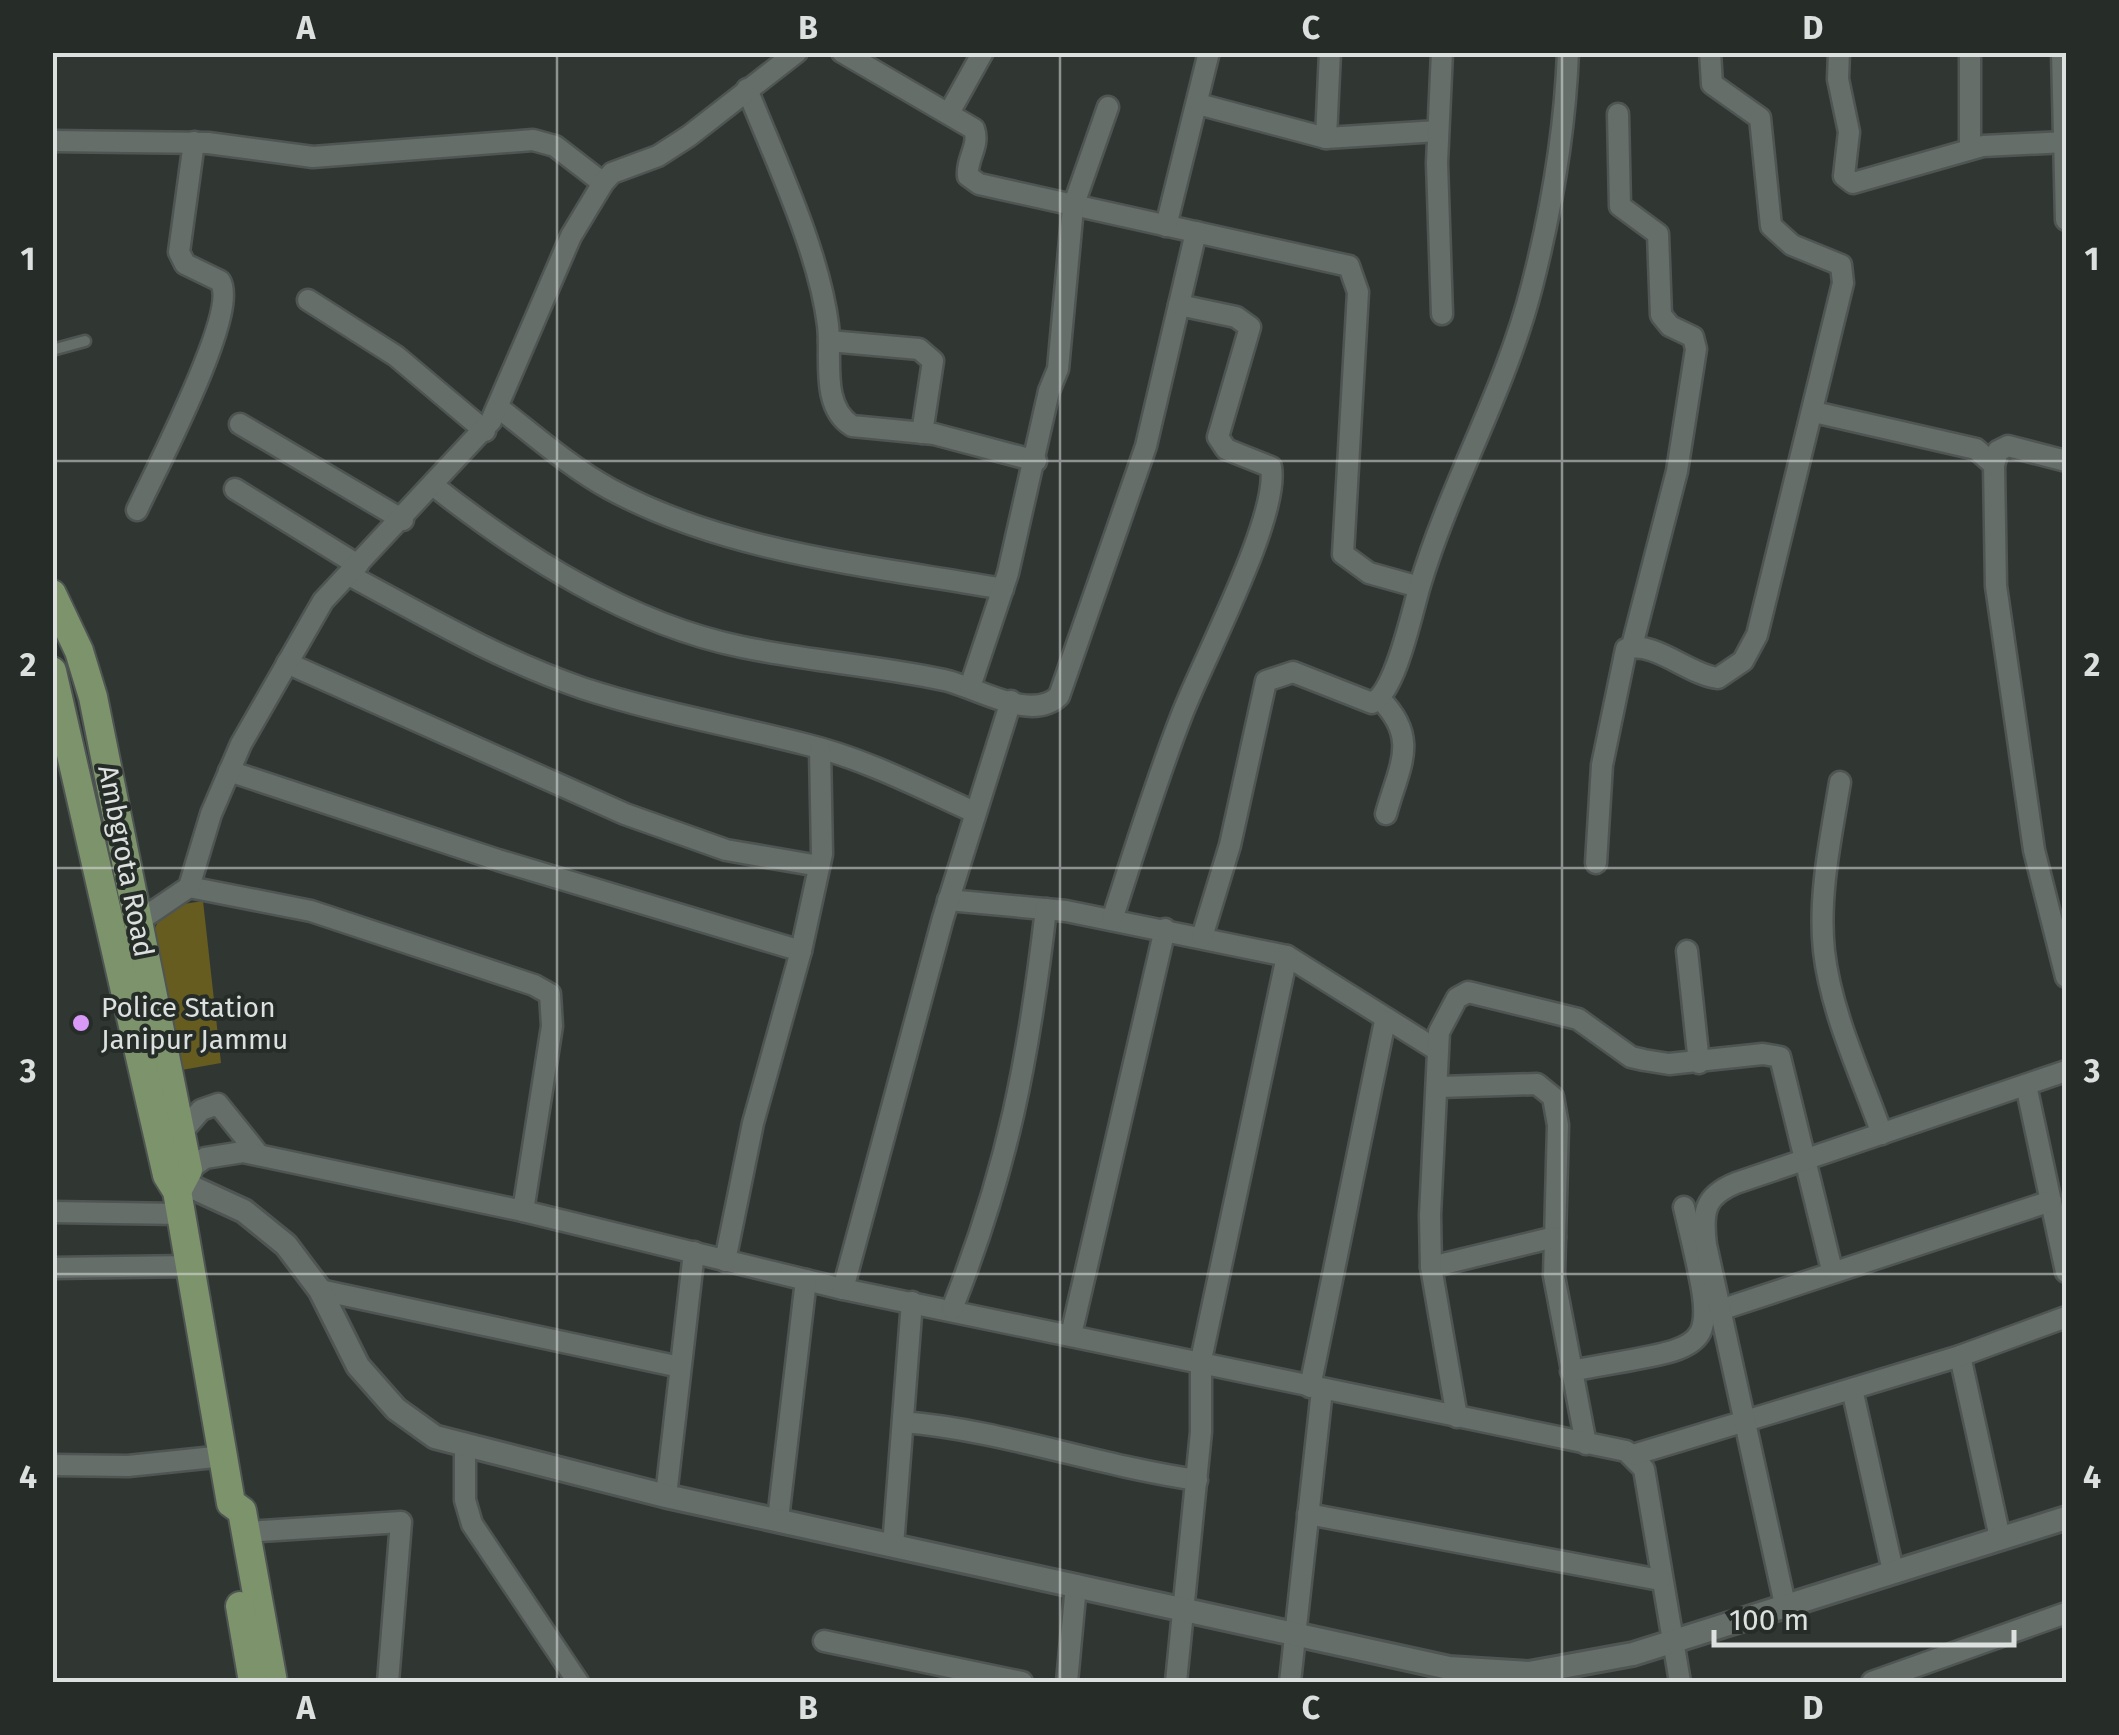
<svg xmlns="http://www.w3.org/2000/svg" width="2119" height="1735" viewBox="0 0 2119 1735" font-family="'Fira Sans',sans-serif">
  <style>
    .green { fill: #665c20 }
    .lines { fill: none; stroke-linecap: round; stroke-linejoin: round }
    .service-casing { stroke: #4f5552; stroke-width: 15 }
    .minor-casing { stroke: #4f5552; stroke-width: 25 }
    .tertiary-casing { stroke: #4f5552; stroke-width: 28 }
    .primary-casing { stroke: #4f5552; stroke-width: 32 }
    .service { stroke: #656e69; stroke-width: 10 }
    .minor { stroke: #656e69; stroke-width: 20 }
    .tertiary { stroke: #656e69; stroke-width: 22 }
    .primary { stroke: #7c936b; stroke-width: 28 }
    .grid { fill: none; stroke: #dce0de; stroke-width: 2.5; stroke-opacity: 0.55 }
    .poi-dot { fill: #d99af7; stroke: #262d29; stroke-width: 4 }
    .labels { text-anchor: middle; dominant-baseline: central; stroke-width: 8; stroke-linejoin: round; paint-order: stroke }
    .street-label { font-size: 28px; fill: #dce0de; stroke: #262d29 }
    .poi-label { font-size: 28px; fill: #dce0de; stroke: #262d29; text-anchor: start }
    .neatline { fill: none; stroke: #dce0de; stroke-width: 4 }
    .grid-label { font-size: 32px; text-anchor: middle; font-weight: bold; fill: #dce0de }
  </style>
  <rect width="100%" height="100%" fill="#303733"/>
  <polygon class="green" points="203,901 221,1063 176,1071 151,937 161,915 171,906"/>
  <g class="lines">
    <g class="service-casing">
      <polyline id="service" points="52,350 85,341"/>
    </g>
    <g class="minor-casing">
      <g id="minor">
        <path d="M842,52L974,129C980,146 966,159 968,176L979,184L1349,266L1358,292L1343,554L1369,573L1419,587"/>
        <polyline points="1839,52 1838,79 1849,132 1844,176 1853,183 1983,146 2066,142"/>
        <polyline points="2062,52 2066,220"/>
        <path d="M747,89C775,159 819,251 828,325C832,357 820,406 852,426L934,434L1036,461"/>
        <polyline points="1198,104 1326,138 1438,131"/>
        <polyline points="949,113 983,52"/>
        <polyline points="1618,114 1620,206 1658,234 1661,315 1670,326 1693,337 1696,349 1677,471 1632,646"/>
        <polyline points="1326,138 1330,52"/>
        <polyline points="52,141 208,143 313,157 533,140 555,146 603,183"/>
        <polyline points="1970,148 1970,52"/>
        <polyline points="1166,226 1209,52"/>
        <polyline points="308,300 396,356 485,431"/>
        <polyline points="1442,314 1437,163 1442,52"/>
        <polyline points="829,341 919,349 933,361 922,433"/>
        <path d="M499,408C535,436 570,467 610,489C728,553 872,566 1003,589"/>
        <polyline points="1814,412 1976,449 1994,465 1996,586 2034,850 2066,977"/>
        <polyline points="240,424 403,520"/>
        <polyline points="1994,465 1998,451 2008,446 2066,461"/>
        <path d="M434,486C523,556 629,624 742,647C809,661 878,666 944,680C977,687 1031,723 1059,696L1146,446L1196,232"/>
        <polyline points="235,489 358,565"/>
        <path d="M137,510C154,473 240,312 220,281L185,264L179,252L194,142"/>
        <path d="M349,575C425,616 500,660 582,688C655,712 730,725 804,744C863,758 919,787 974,812"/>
        <polyline points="287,663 625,814 726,850 819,866"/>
        <polyline points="970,687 1008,573 1049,391 1058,369 1073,207 1108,107"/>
        <path d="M1380,699C1420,739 1399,766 1386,814"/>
        <polyline points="229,771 498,860 801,951"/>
        <path d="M1840,782C1831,837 1818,896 1824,951C1831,1013 1861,1075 1882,1134"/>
        <path d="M1596,863L1602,765L1626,649C1654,640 1689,675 1718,678L1743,661L1757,635L1843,283L1841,265L1792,245L1771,226L1760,118L1712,84L1710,52"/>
        <polyline points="189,887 311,911 534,985 550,994 552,1026 523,1211"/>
        <polyline points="948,900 1066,911 1287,956 1437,1050"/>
        <path d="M1112,920C1134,852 1155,784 1181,717C1201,663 1280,517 1271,467L1226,449L1218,437L1250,327L1236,317L1179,305"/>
        <polyline points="139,921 189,887 211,814 241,744 323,601 491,421 571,236 603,183 612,173 658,156 689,136 797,52"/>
        <path d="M1202,937L1230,845L1266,681L1293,672L1372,703C1396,692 1412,611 1420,585C1451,482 1506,389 1532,286C1552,208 1565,132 1568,52"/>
        <polyline points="1687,951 1699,1063"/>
        <polyline points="2026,1085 2066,1272"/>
        <polyline points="1440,1087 1537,1084 1553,1097 1558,1125 1554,1276 1586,1444"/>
        <polyline points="181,1133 201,1110 218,1104 259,1155"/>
        <polyline points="188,1170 205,1158 243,1152 523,1211 843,1289 1626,1451 1644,1469 1680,1682"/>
        <polyline points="52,1212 180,1214"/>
        <polyline points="725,1261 753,1123 801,951 822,854 820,749"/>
        <polyline points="1431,1267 1555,1237"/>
        <polyline points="52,1268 189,1266"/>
        <polyline points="843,1289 943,918 1011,701"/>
        <polyline points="320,1290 680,1367"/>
        <path d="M952,1309C1008,1169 1029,1057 1046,909"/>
        <polyline points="1720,1310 2051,1201"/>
        <polyline points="1071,1335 1165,929"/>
        <polyline points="1960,1356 2000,1538"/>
        <path d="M1571,1371C1722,1342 1720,1362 1684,1207"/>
        <polyline points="1310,1387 1385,1021"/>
        <polyline points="1852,1389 1893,1571"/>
        <polyline points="1457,1417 1431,1267 1430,1215 1439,1032 1457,998 1468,992 1578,1019 1631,1057 1644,1060 1669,1064 1763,1054 1780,1057 1832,1270"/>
        <path d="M903,1422C1002,1430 1098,1466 1197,1480"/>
        <polyline points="465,1448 465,1500 472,1524 578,1682"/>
        <polyline points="1633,1455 1960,1356 2066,1317"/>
        <polyline points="52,1465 128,1466 224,1456"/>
        <polyline points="666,1496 694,1252"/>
        <polyline points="1308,1514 1660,1580"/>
        <polyline points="778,1519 806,1280"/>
        <polyline points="245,1532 401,1522 388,1682"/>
        <polyline points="893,1546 912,1302"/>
        <path d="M1786,1609L1706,1245C1702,1212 1704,1196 1736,1183L2066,1071"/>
        <polyline points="824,1641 1022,1682"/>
        <polyline points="1067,1682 1076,1585"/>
        <polyline points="1176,1682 1201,1432 1201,1360 1287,956"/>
        <polyline points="1290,1682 1322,1390"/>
        <polyline points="1872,1682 2066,1613"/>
      </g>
    </g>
    <g class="tertiary-casing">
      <polyline id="tertiary" points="183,1183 244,1211 286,1245 320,1290 358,1366 396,1409 435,1437 666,1496 1449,1668 1529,1673 1633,1654 2066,1518"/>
    </g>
    <g class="primary-casing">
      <g id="primary">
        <polyline points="52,594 79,651 93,697 188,1170 177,1191"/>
        <polyline points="52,671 167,1175 177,1191 231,1503 242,1511 273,1682"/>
        <polyline points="240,1606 253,1682"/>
      </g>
    </g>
    <use href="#service" class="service"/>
    <use href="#minor" class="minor"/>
    <use href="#tertiary" class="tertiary"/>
    <use href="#primary" class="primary"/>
  </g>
  <path class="grid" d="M557,52V1682M1060,52V1682M1562,52V1682M52,461H2066M52,868H2066M52,1274H2066"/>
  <circle class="poi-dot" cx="81" cy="1023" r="10"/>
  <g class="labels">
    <g class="street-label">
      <text transform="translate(126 861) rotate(79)">Ambgrota Road</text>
    </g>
    <g class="poi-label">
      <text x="101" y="1007">Police Station<tspan x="101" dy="32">Janipur Jammu</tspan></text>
    </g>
  </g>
  <rect width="2119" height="1735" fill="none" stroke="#262d29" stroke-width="110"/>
  <path d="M1714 1630v15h300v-15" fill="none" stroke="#dce0de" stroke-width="5"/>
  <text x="1729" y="1630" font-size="30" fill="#dce0de" stroke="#262d29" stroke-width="8" paint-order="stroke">100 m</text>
  <rect x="55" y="55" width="2009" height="1625" class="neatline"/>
  <g class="grid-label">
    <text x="306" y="39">A</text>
    <text x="808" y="39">B</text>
    <text x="1311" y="39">C</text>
    <text x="1813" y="39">D</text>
    <text x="28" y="270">1</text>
    <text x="2092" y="270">1</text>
    <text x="28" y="676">2</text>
    <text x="2092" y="676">2</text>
    <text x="28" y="1082">3</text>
    <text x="2092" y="1082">3</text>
    <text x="28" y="1488">4</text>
    <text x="2092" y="1488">4</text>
    <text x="306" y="1719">A</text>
    <text x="808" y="1719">B</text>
    <text x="1311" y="1719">C</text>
    <text x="1813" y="1719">D</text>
  </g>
</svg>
